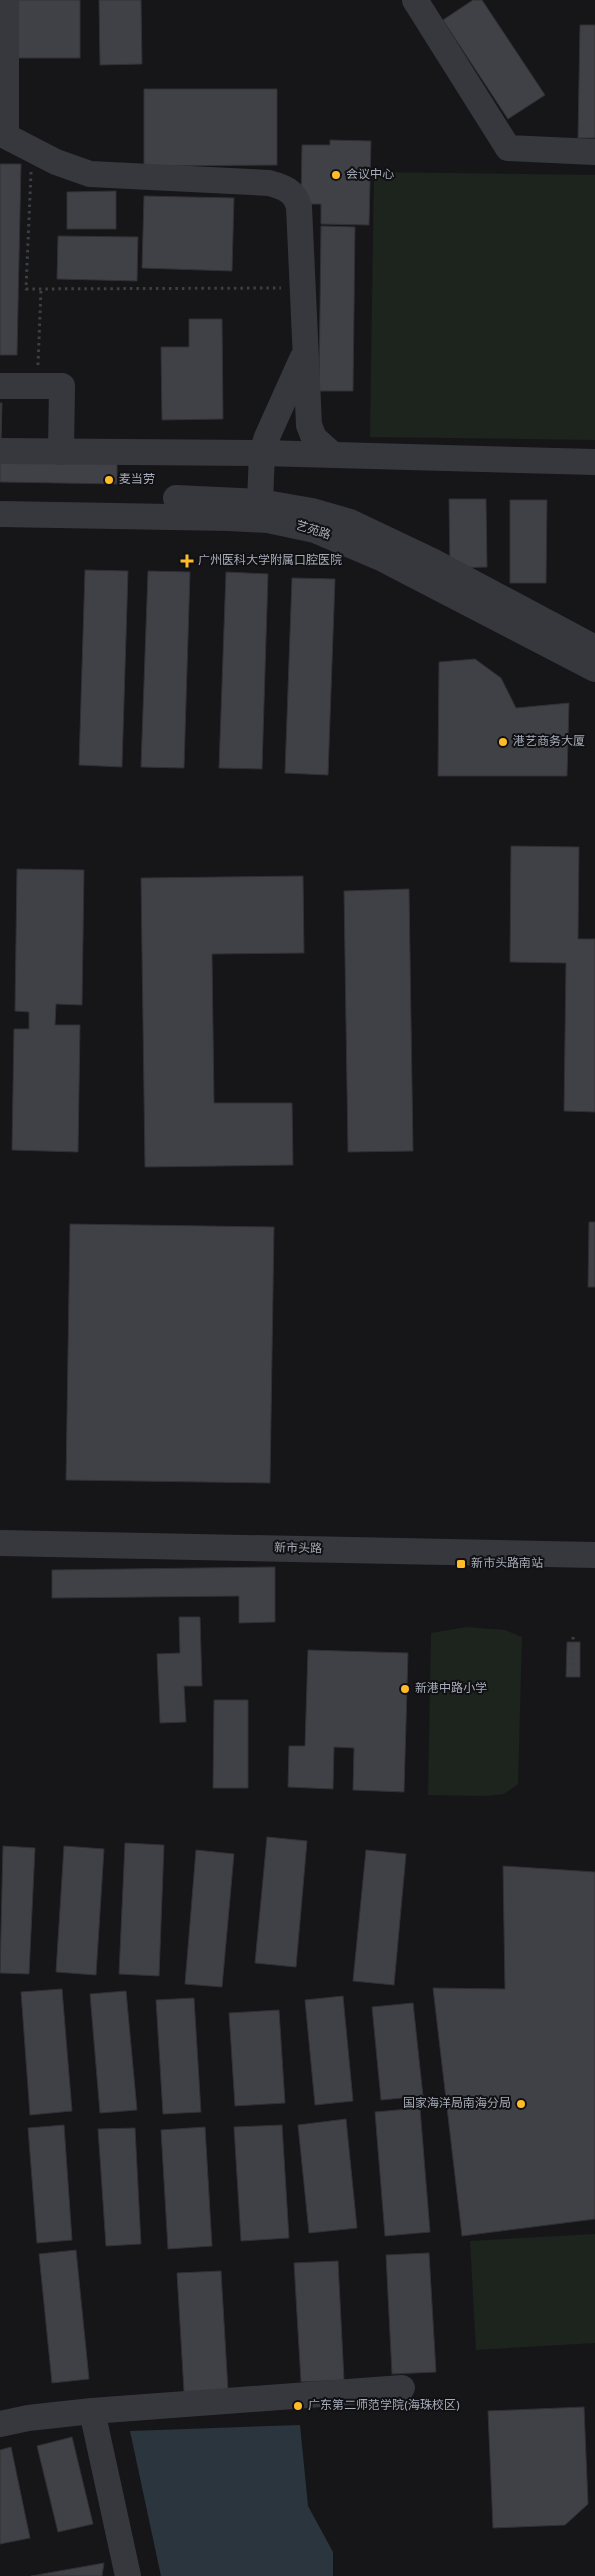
<svg xmlns="http://www.w3.org/2000/svg" width="595" height="2576" viewBox="0 0 595 2576" font-family="Overpass,'Noto Sans SC',sans-serif">
  <style>
    .green { fill: #1c241d }
    .water { fill: #2b353e }
    .building { fill: #404146; stroke: #303035 }
    .lines { fill: none; stroke-linecap: round; stroke-linejoin: round }
    .path { stroke: #3d3f45; stroke-width: 3; stroke-dasharray: 2.5 4; stroke-linecap: butt }
    .minor { stroke: #37383e; stroke-width: 26 }
    .poi-dot { fill: #ffbc28; stroke: #111114; stroke-width: 2 }
    .labels { text-anchor: middle; dominant-baseline: central; stroke-width: 4; stroke-linejoin: round; paint-order: stroke }
    .poi-label { font-size: 12px; fill: #a7acb9; stroke: #111114; text-anchor: start }
    .street-label { font-size: 12px; fill: #a7acb9; stroke: #111114 }
  </style>
  <rect width="100%" height="100%" fill="#161619"/>
  <g class="green">
    <polygon points="374,172 595,175 595,440 370,437"/>
    <polygon points="467,1627 505,1630 522,1637 518,1784 504,1794 486,1796 428,1795 431,1633"/>
    <polygon points="595,2234 595,2343 476,2350 470,2241"/>
  </g>
  <polygon class="water" points="300,2425 308,2506 333,2552 333,2576 161,2576 130,2431"/>
  <g class="building">
    <rect x="15" y="0" width="65" height="58"/>
    <polygon points="99,0 141,0 142,64 100,65"/>
    <polygon points="473,0 482,0 545,95 508,119 443,20"/>
    <polygon points="580,25 595,25 595,138 578,138"/>
    <polygon points="144,89 277,89 277,165 144,166"/>
    <polygon points="330,140 371,141 369,225 321,224 321,204 301,204 302,145 330,145"/>
    <polygon points="0,164 21,164 17,355 0,355"/>
    <polygon points="116,191 116,229 67,229 67,192"/>
    <polygon points="144,196 234,198 232,271 142,268"/>
    <polygon points="321,226 355,227 353,391 319,391"/>
    <polygon points="58,236 138,237 137,281 57,279"/>
    <polygon points="189,319 222,319 223,419 162,420 161,347 189,347"/>
    <polygon points="0,403 2,403 1,444 0,444"/>
    <polygon points="0,457 117,459 117,484 0,482"/>
    <polygon points="449,499 486,499 487,567 450,568"/>
    <polygon points="510,500 547,500 546,583 510,583"/>
    <polygon points="85,570 128,571 122,767 79,765"/>
    <polygon points="148,571 190,572 184,768 141,767"/>
    <polygon points="226,572 268,574 262,769 219,768"/>
    <polygon points="292,578 335,579 328,775 285,773"/>
    <polygon points="475,659 501,678 516,708 569,703 567,776 438,776 439,662"/>
    <polygon points="511,846 579,847 578,939 595,939 595,1112 564,1111 566,963 510,962"/>
    <polygon points="17,869 84,870 82,1005 56,1004 55,1025 80,1025 78,1152 12,1150 14,1029 29,1029 29,1012 15,1011"/>
    <polygon points="303,876 304,953 212,954 214,1103 292,1103 293,1165 145,1167 141,878"/>
    <polygon points="409,889 413,1151 348,1152 344,891"/>
    <polygon points="589,1222 595,1222 595,1287 588,1287"/>
    <polygon points="70,1224 274,1227 270,1483 66,1480"/>
    <polygon points="275,1567 275,1622 239,1623 239,1596 52,1598 52,1570"/>
    <polygon points="179,1617 200,1617 202,1686 184,1686 186,1722 160,1723 157,1654 180,1653"/>
    <polygon points="567,1642 580,1642 580,1677 566,1677"/>
    <polygon points="308,1650 408,1653 404,1792 353,1790 354,1748 334,1747 333,1789 288,1787 289,1746 305,1746"/>
    <polygon points="214,1700 248,1700 248,1788 213,1788"/>
    <polygon points="267,1837 307,1841 296,1967 255,1963"/>
    <polygon points="125,1843 164,1845 159,1976 119,1974"/>
    <polygon points="3,1846 35,1848 29,1974 0,1973"/>
    <polygon points="64,1846 104,1849 96,1975 56,1972"/>
    <polygon points="196,1850 234,1854 222,1987 185,1984"/>
    <polygon points="366,1850 406,1854 394,1985 353,1981"/>
    <polygon points="503,1866 595,1872 595,2219 462,2236 433,1988 505,1989"/>
    <polygon points="62,1989 72,2111 30,2115 21,1992"/>
    <polygon points="126,1991 137,2110 100,2113 90,1994"/>
    <polygon points="343,1996 353,2101 315,2105 305,2000"/>
    <polygon points="194,1998 201,2112 163,2114 156,2000"/>
    <polygon points="413,2003 423,2096 381,2100 372,2007"/>
    <polygon points="279,2010 285,2103 235,2106 229,2013"/>
    <polygon points="420,2108 430,2232 385,2236 375,2112"/>
    <polygon points="346,2119 357,2228 309,2233 298,2125"/>
    <polygon points="64,2125 72,2240 37,2243 28,2128"/>
    <polygon points="282,2125 289,2238 241,2241 234,2127"/>
    <polygon points="205,2127 212,2246 168,2249 161,2130"/>
    <polygon points="135,2128 141,2244 106,2246 98,2129"/>
    <polygon points="76,2250 89,2379 52,2383 39,2254"/>
    <polygon points="429,2253 436,2372 392,2374 386,2255"/>
    <polygon points="338,2261 344,2380 301,2382 294,2263"/>
    <polygon points="221,2271 228,2390 184,2392 177,2273"/>
    <polygon points="584,2407 588,2504 565,2525 493,2528 488,2411"/>
    <polygon points="72,2437 93,2524 58,2532 37,2446"/>
    <polygon points="11,2447 30,2538 0,2544 0,2450"/>
    <polygon points="104,2563 102,2576 31,2576"/>
  </g>
  <g class="lines">
    <g class="path">
      <polyline points="31,172 26,289 281,288"/>
      <polyline points="38,365 41,289"/>
      <polyline points="573,1672 573,1635"/>
    </g>
    <g class="minor">
      <polyline points="6,0 6,135"/>
      <polyline points="415,0 508,148 595,152"/>
      <path d="M0,133L56,162L90,174L269,183C284,187 295,191 299,207L309,425L314,438L333,455"/>
      <polyline points="0,386 62,386 61,452"/>
      <polyline points="0,451 262,453 595,462"/>
      <polyline points="176,498 260,502 312,511 350,522 432,561 595,648"/>
      <polyline points="260,502 262,453 267,437 302,359"/>
      <polyline points="0,514 229,518 268,520 315,530 381,558 595,669"/>
      <polyline points="0,1543 595,1555"/>
      <polyline points="92,2411 128,2576"/>
      <polyline points="0,2424 28,2418 92,2411 402,2388"/>
    </g>
  </g>
  <g class="poi-dot">
    <circle cx="336" cy="175" r="5"/>
    <circle cx="109" cy="480" r="5"/>
    <path d="M184.5 553.5h5v5h5v5h-5v5h-5v-5h-5v-5h5z"/>
    <circle cx="503" cy="742" r="5"/>
    <rect x="456" y="1559" width="10" height="10" rx="2.5"/>
    <circle cx="405" cy="1689" r="5"/>
    <circle cx="521" cy="2104" r="5"/>
    <circle cx="298" cy="2406" r="5"/>
  </g>
  <g class="labels">
    <g class="poi-label">
      <text x="346" y="175">会议中心</text>
      <text x="119" y="480">麦当劳</text>
      <text x="198" y="561">广州医科大学附属口腔医院</text>
      <text x="513" y="742">港艺商务大厦</text>
      <text x="471" y="1564">新市头路南站</text>
      <text x="415" y="1689">新港中路小学</text>
      <text x="511" y="2104" text-anchor="end">国家海洋局南海分局</text>
      <text x="308" y="2406">广东第二师范学院(海珠校区)</text>
    </g>
    <g class="street-label">
      <text transform="translate(313 531) rotate(17)">艺苑路</text>
      <text transform="translate(298 1549) rotate(1)">新市头路</text>
    </g>
  </g>
</svg>
